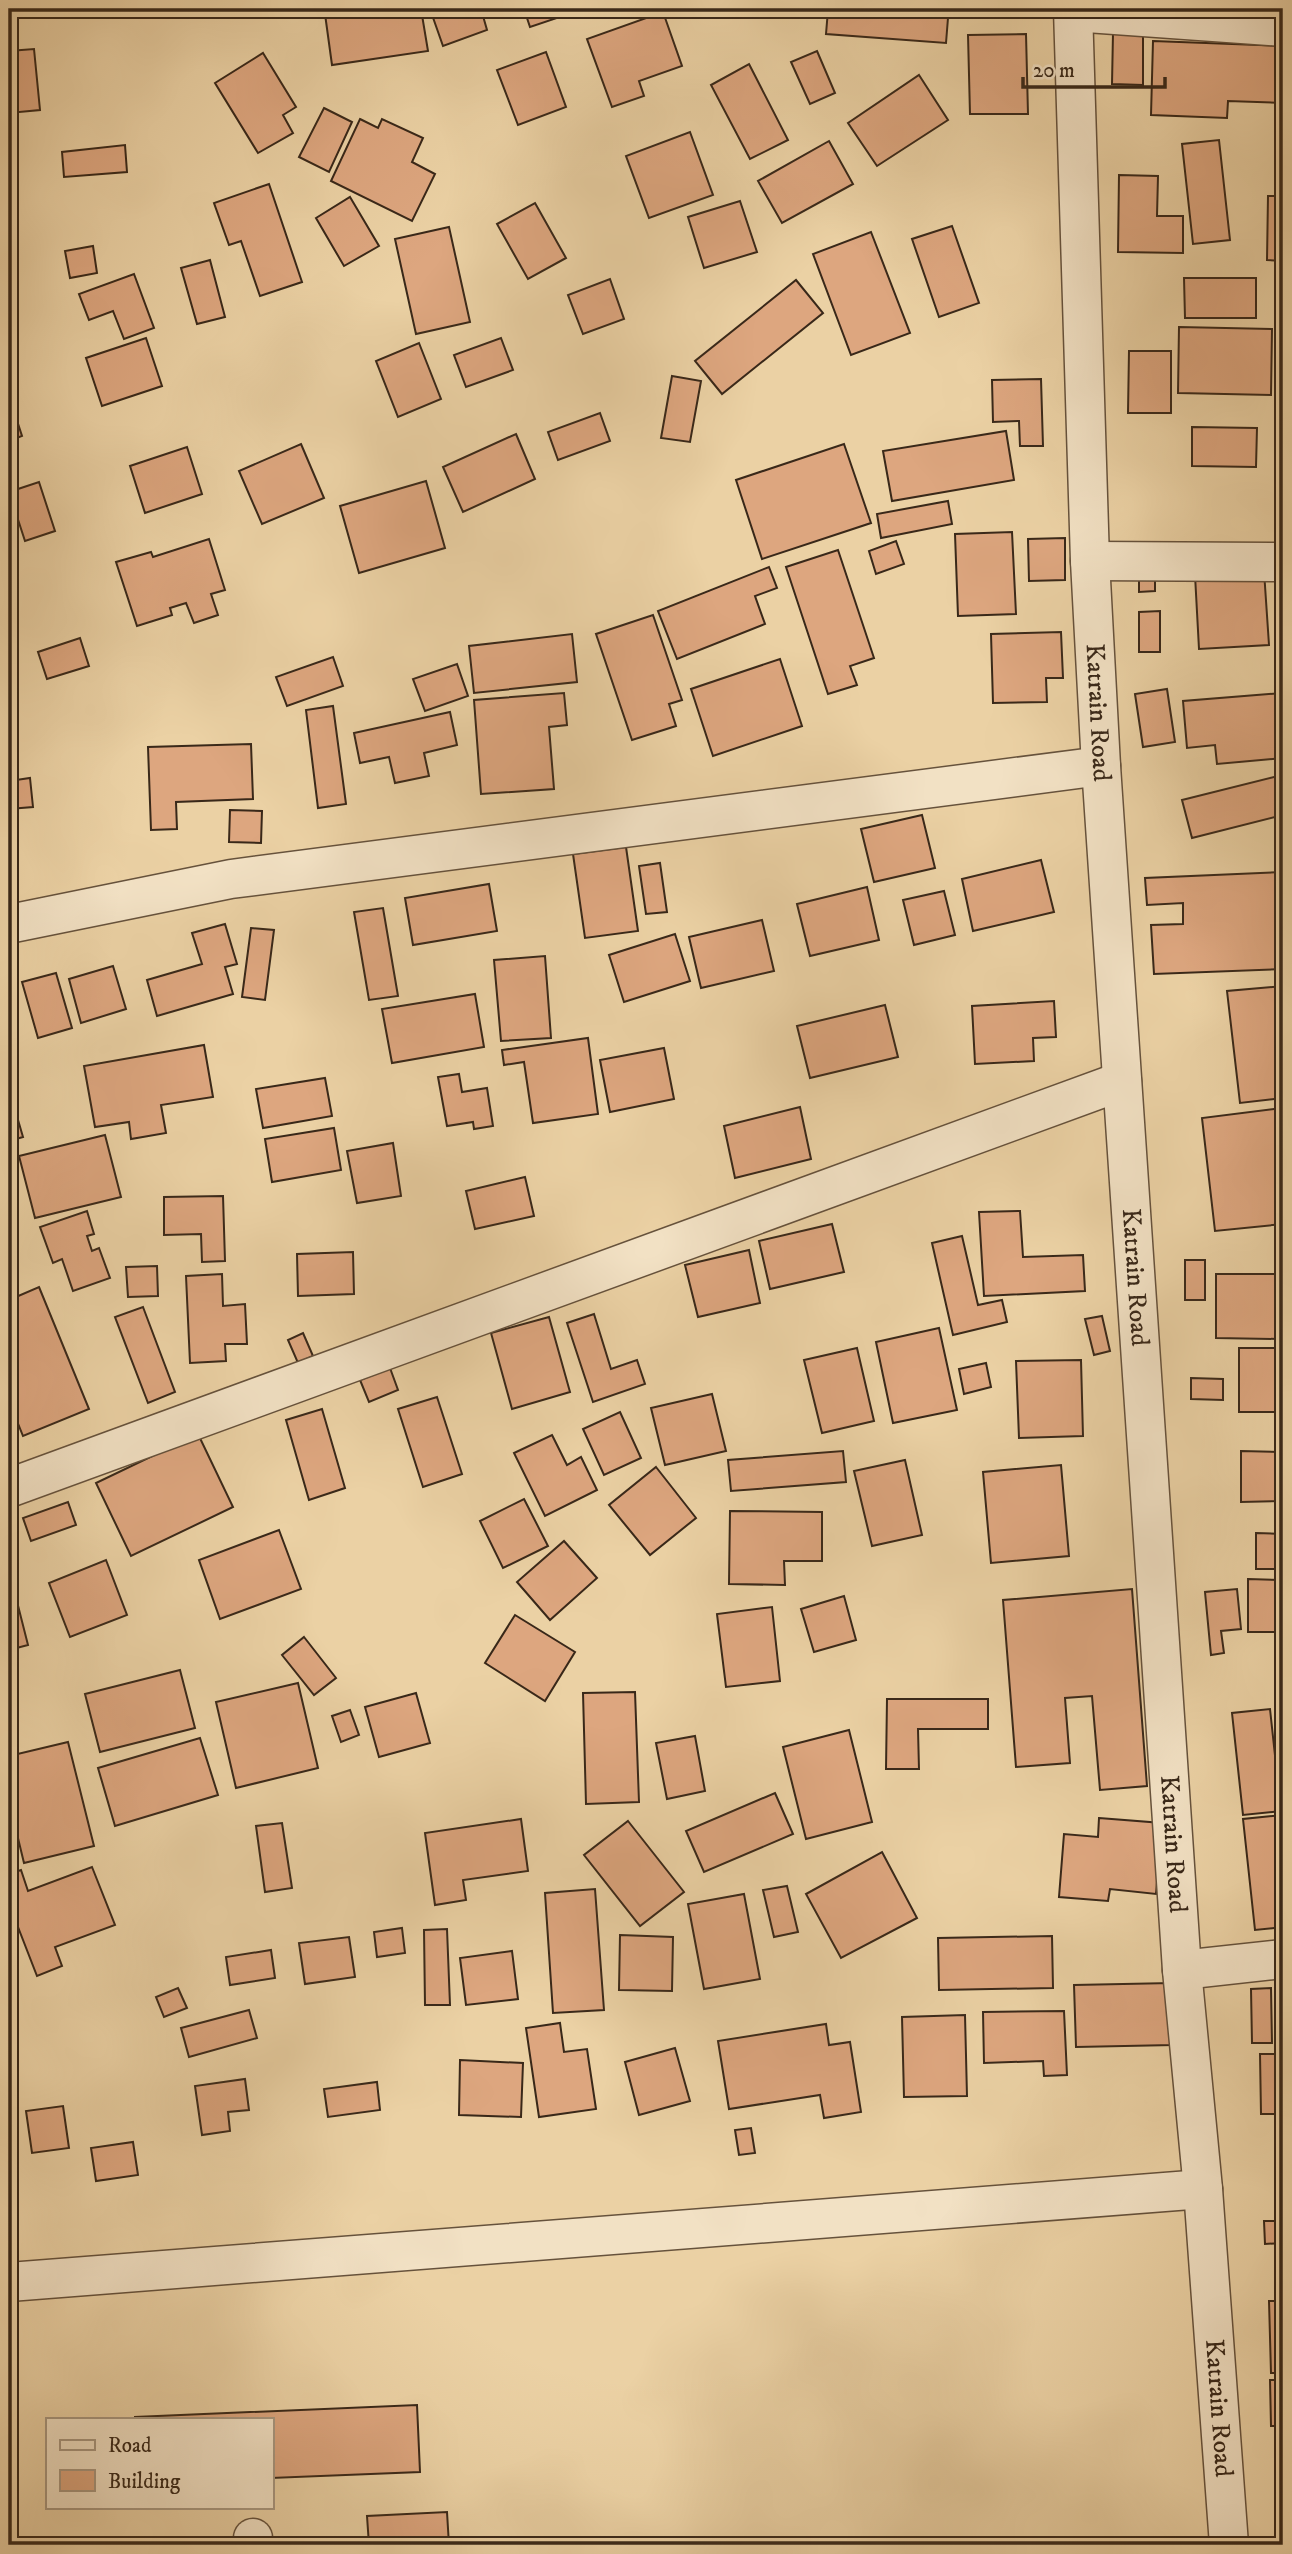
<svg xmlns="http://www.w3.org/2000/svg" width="1292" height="2554" viewBox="0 0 1292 2554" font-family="'IM FELL DW Pica',serif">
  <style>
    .building { fill: #dda67f; stroke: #392819; stroke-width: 2 }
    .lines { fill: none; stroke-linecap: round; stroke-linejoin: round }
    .minor-casing { stroke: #66523c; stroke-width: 41 }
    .minor { stroke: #f2e1c4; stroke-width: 38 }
    .labels { text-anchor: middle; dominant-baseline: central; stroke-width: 5; stroke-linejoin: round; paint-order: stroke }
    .street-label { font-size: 26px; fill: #392819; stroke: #f2e1c4 }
  </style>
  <rect width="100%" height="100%" fill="#ebd1a4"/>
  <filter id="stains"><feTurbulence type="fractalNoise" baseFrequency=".00286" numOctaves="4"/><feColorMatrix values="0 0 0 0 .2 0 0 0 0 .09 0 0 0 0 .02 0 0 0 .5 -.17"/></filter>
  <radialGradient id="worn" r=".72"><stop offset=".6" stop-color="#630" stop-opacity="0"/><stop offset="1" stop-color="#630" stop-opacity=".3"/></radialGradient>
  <g class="building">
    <polygon points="361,9 421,9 428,51 332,65 325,14"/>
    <polygon points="430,9 505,9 483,16 487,30 443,46"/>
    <polygon points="524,9 557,9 560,17 530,27"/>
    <polygon points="828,10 948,18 946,43 826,34"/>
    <polygon points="663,12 682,66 639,81 644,96 612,107 587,39"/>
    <polygon points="1113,33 1143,34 1143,85 1112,84"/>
    <polygon points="1026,34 1028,114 970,114 968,35"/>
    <polygon points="1153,41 1283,46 1283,103 1228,101 1227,118 1151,115"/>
    <polygon points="34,49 40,110 9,113 9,51"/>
    <polygon points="817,51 835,93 810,104 791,62"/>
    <polygon points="546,52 566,107 518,125 497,70"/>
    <polygon points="263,53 296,107 283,115 293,133 258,153 215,83"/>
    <polygon points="749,64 788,140 750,159 711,85"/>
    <polygon points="919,75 948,120 877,166 848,123"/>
    <polygon points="324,108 352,122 329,172 299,157"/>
    <polygon points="360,119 378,128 382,119 423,138 412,162 435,174 412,221 331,181"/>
    <polygon points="690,132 713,195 649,218 626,156"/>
    <polygon points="1219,140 1230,240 1193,244 1182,144"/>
    <polygon points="829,141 853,184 782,223 758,181"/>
    <polygon points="125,145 127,172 64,177 62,152"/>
    <polygon points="1119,175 1158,176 1157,216 1183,216 1183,253 1118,252"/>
    <polygon points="269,184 302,282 260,296 241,241 229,245 214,203"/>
    <polygon points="1268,196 1283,196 1283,261 1267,260"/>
    <polygon points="350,197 379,246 344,266 316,218"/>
    <polygon points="740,201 757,252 704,268 688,217"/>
    <polygon points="535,203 566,258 528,279 497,224"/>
    <polygon points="952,226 979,303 939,317 912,239"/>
    <polygon points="449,227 470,322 416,334 395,239"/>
    <polygon points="871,232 910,333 851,355 813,254"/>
    <polygon points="93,246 97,273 70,278 65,251"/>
    <polygon points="210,260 225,317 197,324 181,268"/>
    <polygon points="134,274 154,328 124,339 113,311 89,320 79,294"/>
    <polygon points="1184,278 1256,278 1256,318 1185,318"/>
    <polygon points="610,279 624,319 583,334 568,295"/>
    <polygon points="796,280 823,313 722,394 695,361"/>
    <polygon points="1179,327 1272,329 1271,395 1178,393"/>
    <polygon points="146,338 162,386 102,406 86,358"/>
    <polygon points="501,338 513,370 466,387 454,355"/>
    <polygon points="419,343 441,399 398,417 376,361"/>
    <polygon points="1129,351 1171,351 1171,413 1128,413"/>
    <polygon points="672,376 701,381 690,442 661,438"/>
    <polygon points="1041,379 1043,446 1020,446 1019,421 993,422 992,380"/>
    <polygon points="9,396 22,436 9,441"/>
    <polygon points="600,413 610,441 558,460 548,432"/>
    <polygon points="1192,427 1257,428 1256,467 1192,466"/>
    <polygon points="1006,431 1014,480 892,501 883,451"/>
    <polygon points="516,434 535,479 463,512 443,467"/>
    <polygon points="301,444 324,498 262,524 239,471"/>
    <polygon points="844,444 871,523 762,559 736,480"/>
    <polygon points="187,447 202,494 145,513 130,466"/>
    <polygon points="426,481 445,548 359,573 340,506"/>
    <polygon points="39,482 55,531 25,541 9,492"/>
    <polygon points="948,501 952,524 881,538 877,514"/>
    <polygon points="1012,532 1016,614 958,616 955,534"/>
    <polygon points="1065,538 1065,580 1029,581 1028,539"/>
    <polygon points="209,539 225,590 211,594 218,615 194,623 186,603 170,608 172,615 137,626 116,562 151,552 153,557"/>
    <polygon points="896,541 904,564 876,574 869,551"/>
    <polygon points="838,550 874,658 850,666 857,685 828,694 786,567"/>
    <polygon points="769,567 777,588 755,596 765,624 677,659 658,611"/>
    <polygon points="1139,568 1155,568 1155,591 1139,592"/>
    <polygon points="1264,571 1269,645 1199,649 1195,575"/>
    <polygon points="1160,611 1160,652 1139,652 1139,612"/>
    <polygon points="653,615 682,700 669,704 676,726 632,740 596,634"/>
    <polygon points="1061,632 1063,678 1046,678 1047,702 993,703 991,634"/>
    <polygon points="572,634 577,682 474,693 469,646"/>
    <polygon points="80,638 89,666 47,679 38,652"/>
    <polygon points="333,657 343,686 287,706 276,677"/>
    <polygon points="780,659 802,726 713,756 691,689"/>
    <polygon points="457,664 468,696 425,711 413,679"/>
    <polygon points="1167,689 1175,742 1143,747 1135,694"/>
    <polygon points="564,693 567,725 549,727 554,789 481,794 474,700"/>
    <polygon points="1282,693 1283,758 1217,764 1215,745 1187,748 1183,701"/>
    <polygon points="333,706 346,804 318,808 306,710"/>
    <polygon points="450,712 457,745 424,753 429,776 395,783 389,757 360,763 354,733"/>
    <polygon points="251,744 253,799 176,802 177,829 151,830 148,747"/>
    <polygon points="1282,775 1283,815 1192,838 1182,800"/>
    <polygon points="30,778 33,807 9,809 9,781"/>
    <polygon points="230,810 262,811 261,843 229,842"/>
    <polygon points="922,815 935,868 874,882 861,829"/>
    <polygon points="626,847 638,931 585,938 573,854"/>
    <polygon points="1041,860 1054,912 973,931 962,879"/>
    <polygon points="660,863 667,912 646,914 639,866"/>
    <polygon points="1283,872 1283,969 1154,974 1151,925 1183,924 1183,903 1147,905 1145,878"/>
    <polygon points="489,884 497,931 413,945 405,898"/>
    <polygon points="867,887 879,940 810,956 797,904"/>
    <polygon points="944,891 955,935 914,945 903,900"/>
    <polygon points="383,908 398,996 369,1000 354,912"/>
    <polygon points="762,920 774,971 701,988 689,937"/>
    <polygon points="225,924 237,964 225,967 233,994 157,1016 147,980 202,964 192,933"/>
    <polygon points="251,928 274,930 265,1000 242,997"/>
    <polygon points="675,934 690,981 624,1002 609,955"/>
    <polygon points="545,956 551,1038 501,1041 494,960"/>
    <polygon points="113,966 126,1009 81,1023 69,979"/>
    <polygon points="56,973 72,1028 38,1038 22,982"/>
    <polygon points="1283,986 1283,1098 1240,1103 1227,991"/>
    <polygon points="475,994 484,1047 392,1063 382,1009"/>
    <polygon points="1054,1001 1056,1037 1033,1038 1034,1061 975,1064 972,1006"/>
    <polygon points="885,1005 898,1057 810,1078 797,1026"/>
    <polygon points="588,1038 598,1114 533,1123 524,1062 504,1065 502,1050"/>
    <polygon points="204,1045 213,1097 161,1105 166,1133 131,1139 129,1122 95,1127 84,1066"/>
    <polygon points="664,1048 674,1099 610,1112 600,1060"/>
    <polygon points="459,1074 462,1092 487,1088 493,1126 474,1129 473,1122 447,1126 438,1077"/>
    <polygon points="325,1078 332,1116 263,1128 256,1089"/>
    <polygon points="9,1089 23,1137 9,1141"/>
    <polygon points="800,1107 811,1159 735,1178 724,1126"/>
    <polygon points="1283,1108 1283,1224 1215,1231 1202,1118"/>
    <polygon points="334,1128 341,1170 272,1182 265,1139"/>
    <polygon points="105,1135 121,1197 35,1218 19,1156"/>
    <polygon points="393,1143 401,1196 357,1203 347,1151"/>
    <polygon points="525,1177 534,1216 475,1229 466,1191"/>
    <polygon points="223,1196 225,1261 202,1262 201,1234 164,1235 164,1197"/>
    <polygon points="87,1211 94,1234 87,1236 92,1251 99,1248 110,1278 73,1291 62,1259 53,1263 40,1227"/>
    <polygon points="1020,1211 1023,1257 1083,1255 1085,1291 984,1296 979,1212"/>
    <polygon points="832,1224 844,1272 770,1289 759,1241"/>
    <polygon points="962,1236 978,1305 1002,1300 1007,1322 953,1335 932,1243"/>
    <polygon points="749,1250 760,1303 698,1317 685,1265"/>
    <polygon points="353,1252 354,1294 298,1296 297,1254"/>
    <rect x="1185" y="1260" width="20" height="40"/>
    <polygon points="157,1266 158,1296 128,1297 126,1267"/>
    <polygon points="222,1274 223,1306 245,1304 247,1344 225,1344 226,1361 190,1363 186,1276"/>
    <polygon points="1216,1274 1278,1274 1278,1339 1216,1338"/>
    <polygon points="39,1287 89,1409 23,1436 9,1401 9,1300"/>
    <polygon points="143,1307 175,1392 148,1403 115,1317"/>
    <polygon points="594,1314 611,1369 637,1360 645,1384 593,1402 567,1323"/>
    <polygon points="1102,1316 1110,1351 1094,1355 1085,1319"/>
    <polygon points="549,1317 570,1392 512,1409 491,1333"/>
    <polygon points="939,1328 957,1410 893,1423 876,1342"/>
    <polygon points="303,1333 313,1356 298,1363 288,1340"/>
    <polygon points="857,1348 874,1421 822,1433 804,1360"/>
    <polygon points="1239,1348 1277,1348 1278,1412 1239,1412"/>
    <polygon points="1081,1360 1083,1436 1019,1438 1016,1361"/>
    <polygon points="986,1363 991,1387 964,1394 959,1369"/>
    <polygon points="390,1368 398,1390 369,1402 360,1380"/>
    <polygon points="1191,1378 1223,1379 1223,1400 1191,1399"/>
    <polygon points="712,1394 726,1451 665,1465 651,1408"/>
    <polygon points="437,1397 462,1474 423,1487 398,1409"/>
    <polygon points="322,1409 345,1488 309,1500 286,1420"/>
    <polygon points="620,1412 641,1458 604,1475 583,1429"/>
    <polygon points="198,1434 233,1507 131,1556 96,1483"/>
    <polygon points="552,1435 567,1465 581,1457 597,1490 545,1516 514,1453"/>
    <polygon points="843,1451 846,1482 731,1491 728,1460"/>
    <polygon points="1241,1451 1283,1452 1283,1501 1241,1502"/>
    <polygon points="905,1460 922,1535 872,1546 854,1471"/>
    <polygon points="1061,1465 1069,1556 991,1563 983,1472"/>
    <polygon points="656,1467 696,1518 650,1555 609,1505"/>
    <polygon points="524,1499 548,1546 503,1568 480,1521"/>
    <polygon points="68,1502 76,1525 31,1541 23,1518"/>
    <polygon points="730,1511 822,1512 822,1561 784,1561 785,1585 729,1584"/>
    <polygon points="279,1530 301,1589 220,1619 199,1560"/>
    <polygon points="1256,1533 1283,1534 1283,1569 1256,1569"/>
    <polygon points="564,1541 597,1578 550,1620 517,1582"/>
    <polygon points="106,1560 127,1615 70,1637 49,1583"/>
    <polygon points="9,1570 28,1645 9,1650"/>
    <polygon points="1248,1579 1283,1580 1283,1632 1248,1632"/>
    <polygon points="1132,1589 1147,1786 1100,1790 1092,1696 1065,1698 1070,1763 1016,1767 1003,1600"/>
    <polygon points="1237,1589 1241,1629 1221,1631 1224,1653 1211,1655 1205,1592"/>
    <polygon points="844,1596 856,1640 814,1652 801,1609"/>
    <polygon points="772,1607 780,1681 726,1687 717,1614"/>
    <polygon points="515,1615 575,1652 545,1701 485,1663"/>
    <polygon points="304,1637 336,1678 314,1695 282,1655"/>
    <polygon points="180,1670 195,1728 100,1752 85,1694"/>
    <polygon points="298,1683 318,1768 236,1788 216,1702"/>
    <polygon points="635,1692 639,1802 586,1804 583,1693"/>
    <polygon points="416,1693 430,1743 379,1757 365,1707"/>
    <polygon points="887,1699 988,1699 988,1729 918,1729 919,1769 886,1769"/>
    <polygon points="1270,1709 1281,1811 1243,1815 1232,1713"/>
    <polygon points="350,1710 359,1735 341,1742 332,1716"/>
    <polygon points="849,1730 872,1822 806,1839 783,1747"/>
    <polygon points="695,1736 705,1791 667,1799 656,1743"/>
    <polygon points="200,1738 218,1795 115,1826 98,1768"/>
    <polygon points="68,1742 94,1846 24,1863 9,1801 9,1756"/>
    <polygon points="775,1793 793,1834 704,1872 686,1831"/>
    <polygon points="1283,1815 1283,1927 1255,1930 1243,1819"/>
    <polygon points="1099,1818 1162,1823 1156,1894 1110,1889 1108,1901 1059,1897 1064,1834 1098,1837"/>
    <polygon points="521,1819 528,1871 463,1880 466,1900 435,1905 425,1833"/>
    <polygon points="628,1821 684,1892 640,1926 584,1855"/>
    <polygon points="282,1823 292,1888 265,1892 256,1826"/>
    <polygon points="882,1852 917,1918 841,1958 806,1894"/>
    <polygon points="92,1867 115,1925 55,1947 62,1966 37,1976 16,1922 9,1924 9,1874 21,1870 28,1891"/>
    <polygon points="787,1886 798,1932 774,1937 763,1890"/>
    <polygon points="595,1889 604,2010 553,2013 545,1893"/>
    <polygon points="744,1894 760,1979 704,1989 688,1904"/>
    <polygon points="402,1928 405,1953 377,1957 374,1932"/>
    <polygon points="447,1929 450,2005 425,2005 424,1930"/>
    <polygon points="620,1935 673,1937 672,1991 619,1990"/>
    <polygon points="1052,1936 1053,1988 939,1990 938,1938"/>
    <polygon points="349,1937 355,1977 305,1984 299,1943"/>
    <polygon points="271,1950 275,1978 230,1985 226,1957"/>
    <polygon points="512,1951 518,1999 466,2005 460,1958"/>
    <polygon points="1172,1983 1173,2045 1076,2047 1074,1985"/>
    <polygon points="178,1988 187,2008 164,2017 156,1997"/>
    <polygon points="1271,1988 1272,2043 1252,2043 1251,1989"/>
    <polygon points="249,2010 257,2038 189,2057 181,2028"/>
    <polygon points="1064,2011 1067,2075 1044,2076 1043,2061 984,2063 983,2012"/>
    <polygon points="965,2015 967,2096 904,2097 902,2017"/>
    <polygon points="560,2023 564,2052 587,2049 596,2109 539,2117 526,2028"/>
    <polygon points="826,2024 829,2045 850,2042 861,2112 824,2118 820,2095 729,2109 718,2041"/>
    <polygon points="675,2048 690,2101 639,2115 625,2062"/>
    <polygon points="1260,2054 1283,2054 1283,2114 1261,2114"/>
    <polygon points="460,2060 523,2063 521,2117 459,2115"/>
    <polygon points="9,2065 10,2065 12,2139 9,2139"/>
    <polygon points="245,2079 249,2110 228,2112 230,2131 202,2135 195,2086"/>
    <polygon points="377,2082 380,2110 328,2117 324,2089"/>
    <polygon points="63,2106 69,2148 32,2153 26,2111"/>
    <polygon points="751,2128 755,2153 739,2155 735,2130"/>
    <polygon points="133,2142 138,2175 96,2181 91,2148"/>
    <polygon points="1264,2221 1283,2221 1283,2243 1265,2244"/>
    <polygon points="1269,2301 1283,2301 1283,2373 1271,2373"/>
    <polygon points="1270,2380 1283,2380 1283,2426 1271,2426"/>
    <polygon points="417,2405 420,2472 271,2478 271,2419 135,2419 135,2417"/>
    <polygon points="447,2512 449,2545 369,2545 367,2516"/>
  </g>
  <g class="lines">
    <g class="minor-casing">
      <g id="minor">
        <path id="s1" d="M1073,9L1090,561L1101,766L1182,1970L1203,2189L1229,2545"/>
        <polyline points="1073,12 1283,27"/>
        <polyline points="1090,561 1283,562"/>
        <polyline points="9,924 231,879 1101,766"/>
        <polyline points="9,1488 1122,1081"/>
        <polyline points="1182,1970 1283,1959"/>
        <polyline points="9,2282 1203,2189"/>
        <polyline points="253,2538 253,2545"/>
      </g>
    </g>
    <use href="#minor" class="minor"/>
  </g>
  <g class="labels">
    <g class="street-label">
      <text stroke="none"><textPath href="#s1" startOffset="704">Katrain Road</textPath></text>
      <text stroke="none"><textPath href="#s1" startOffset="1270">Katrain Road</textPath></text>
      <text stroke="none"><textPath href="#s1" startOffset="1838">Katrain Road</textPath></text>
      <text stroke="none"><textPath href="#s1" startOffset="2404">Katrain Road</textPath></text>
    </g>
  </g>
  <rect width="1292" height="2554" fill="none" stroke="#ebd1a4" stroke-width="35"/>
  <rect x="10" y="10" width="1271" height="2533" fill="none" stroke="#392819" stroke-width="3.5"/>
  <rect x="18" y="18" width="1257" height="2519" fill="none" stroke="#392819" stroke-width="2"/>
  <rect x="46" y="2418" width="228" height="91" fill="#f2e1c4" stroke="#a89780" stroke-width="2"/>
  <rect x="60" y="2440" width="35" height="10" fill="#f2e1c4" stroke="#a89780" stroke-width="2"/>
  <text x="108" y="2452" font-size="21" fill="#392819">Road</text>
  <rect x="60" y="2470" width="35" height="21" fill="#dda67f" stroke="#a89780" stroke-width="2"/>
  <text x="108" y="2488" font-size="21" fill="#392819">Building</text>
  <path d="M1023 77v10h142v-10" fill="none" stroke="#392819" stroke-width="3.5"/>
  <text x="1033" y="77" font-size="21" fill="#392819" stroke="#f2e1c4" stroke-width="5" paint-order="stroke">20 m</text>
  <rect width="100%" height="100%" filter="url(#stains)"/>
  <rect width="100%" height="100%" fill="url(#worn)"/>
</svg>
